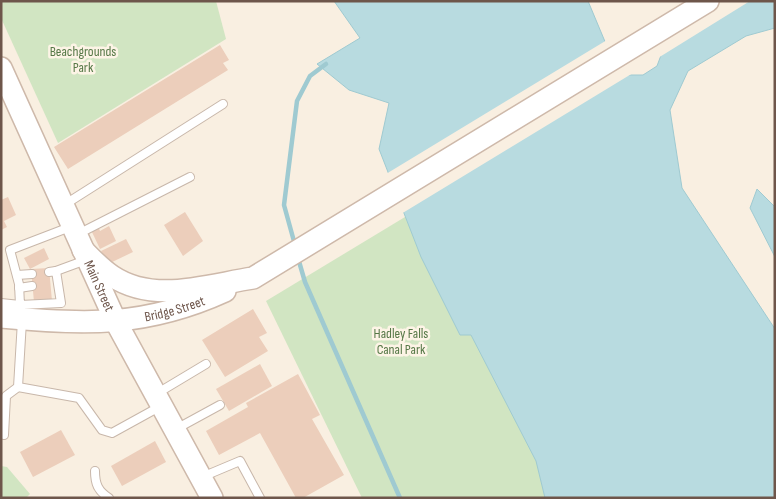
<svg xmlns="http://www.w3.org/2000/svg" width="776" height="499" viewBox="0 0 776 499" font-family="'Sofia Sans Condensed',sans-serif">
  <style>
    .green { fill: #d1e5c2 }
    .water { fill: #b8dbe0; stroke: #9fcad1 }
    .pier { fill: #f9efe1 }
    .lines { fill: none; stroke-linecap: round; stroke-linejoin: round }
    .stream { stroke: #9fcad1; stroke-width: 4.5 }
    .building { fill: #eccebb }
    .lane-casing { stroke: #c8b7aa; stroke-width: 10 }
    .secondary-casing { stroke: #ceb9aa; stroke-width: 24 }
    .lane { stroke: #fff; stroke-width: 8 }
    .secondary { stroke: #fff; stroke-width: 21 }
    .labels { text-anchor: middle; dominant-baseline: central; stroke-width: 5; stroke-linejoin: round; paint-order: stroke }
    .park-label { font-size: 14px; fill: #567847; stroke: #fdf4e6 }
    .street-label { font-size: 14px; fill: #6e564b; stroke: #fdf4e6 }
  </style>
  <rect width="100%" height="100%" fill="#f9efe1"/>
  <g class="green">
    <polygon points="1,1 216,1 226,39 58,143 1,18"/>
    <polygon points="448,191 558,498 362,498 266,301"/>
    <polygon points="1,466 7,467 30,494 26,498 1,498"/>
  </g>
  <g class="water">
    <polygon points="334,1 588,1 619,75 643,75 657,66 680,4 711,18 738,1 775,1 775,28 746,36 688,71 670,110 682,188 775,329 775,498 545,498 536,461 471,335 460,335 421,257 379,149 389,103 349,90 317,64 360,38"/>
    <polygon points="757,189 775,207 775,257 750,208"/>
  </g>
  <g class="pier">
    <polygon points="677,1 699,1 712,15 733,1 750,1 658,58 678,4"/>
    <polygon points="607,40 621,72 633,73 401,214 386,174"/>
  </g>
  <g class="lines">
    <g class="stream">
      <polyline points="295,245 284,205 297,101 310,76 326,64"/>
      <polyline points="298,258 305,282 400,498"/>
    </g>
  </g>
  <g class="building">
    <polygon points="220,45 229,60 223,63 228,70 68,169 54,147"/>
    <polygon points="8,197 16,215 4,221 7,227 1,230 1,200"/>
    <polygon points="185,212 203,241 183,256 164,225"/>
    <polygon points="98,226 100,231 109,226 116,241 100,249 91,230"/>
    <polygon points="126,239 133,252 108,264 101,251"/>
    <polygon points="44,248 49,259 30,269 24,258"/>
    <polygon points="49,268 52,301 34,302 31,269"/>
    <polygon points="253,309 267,333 259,337 268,351 225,377 202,340"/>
    <polygon points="260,364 272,386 229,411 216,389"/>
    <polygon points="298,374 320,415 312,419 344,475 303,498 296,498 260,433 219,455 206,431 248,407 246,403"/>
    <polygon points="61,430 75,455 33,477 20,452"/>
    <polygon points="155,441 166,462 122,486 111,466"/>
  </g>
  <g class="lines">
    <g class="lane-casing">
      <g id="lane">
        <polyline points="64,205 223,104"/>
        <polyline points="78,234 190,177"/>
        <polyline points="56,271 86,260"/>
        <polyline points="49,272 56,271 61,303 20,305 19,284 10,250 70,227"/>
        <polyline points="17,275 32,274"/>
        <polyline points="19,288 32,286"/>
        <polyline points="1,303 20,305 21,309"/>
        <polyline points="18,387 79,398 102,430 112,433 161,406"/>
        <polyline points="156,394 206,364"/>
        <polyline points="176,429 220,405"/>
        <polyline points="4,435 6,396 18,387 22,321"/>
        <path d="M95,471C95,484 98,491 109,498"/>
        <polyline points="202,477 240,461 260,498"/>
      </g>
    </g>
    <g class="secondary-casing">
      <g id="secondary">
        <path id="s1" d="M1,68L116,322L212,498"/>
        <path d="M83,250C92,259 101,269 112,276C154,304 207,285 253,278L708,1"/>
        <path id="s2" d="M1,317C85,325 146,327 225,291"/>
      </g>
    </g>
    <use href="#lane" class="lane"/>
    <use href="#secondary" class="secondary"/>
  </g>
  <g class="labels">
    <g class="park-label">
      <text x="83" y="51">Beachgrounds<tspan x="83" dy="16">Park</tspan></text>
      <text x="401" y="333">Hadley Falls<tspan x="401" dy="16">Canal Park</tspan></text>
    </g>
    <g class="street-label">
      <text stroke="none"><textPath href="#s1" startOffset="239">Main Street</textPath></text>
      <text stroke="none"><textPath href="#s2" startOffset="175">Bridge Street</textPath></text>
    </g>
  </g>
  <rect width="776" height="499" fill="none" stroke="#6e564b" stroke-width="5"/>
</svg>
